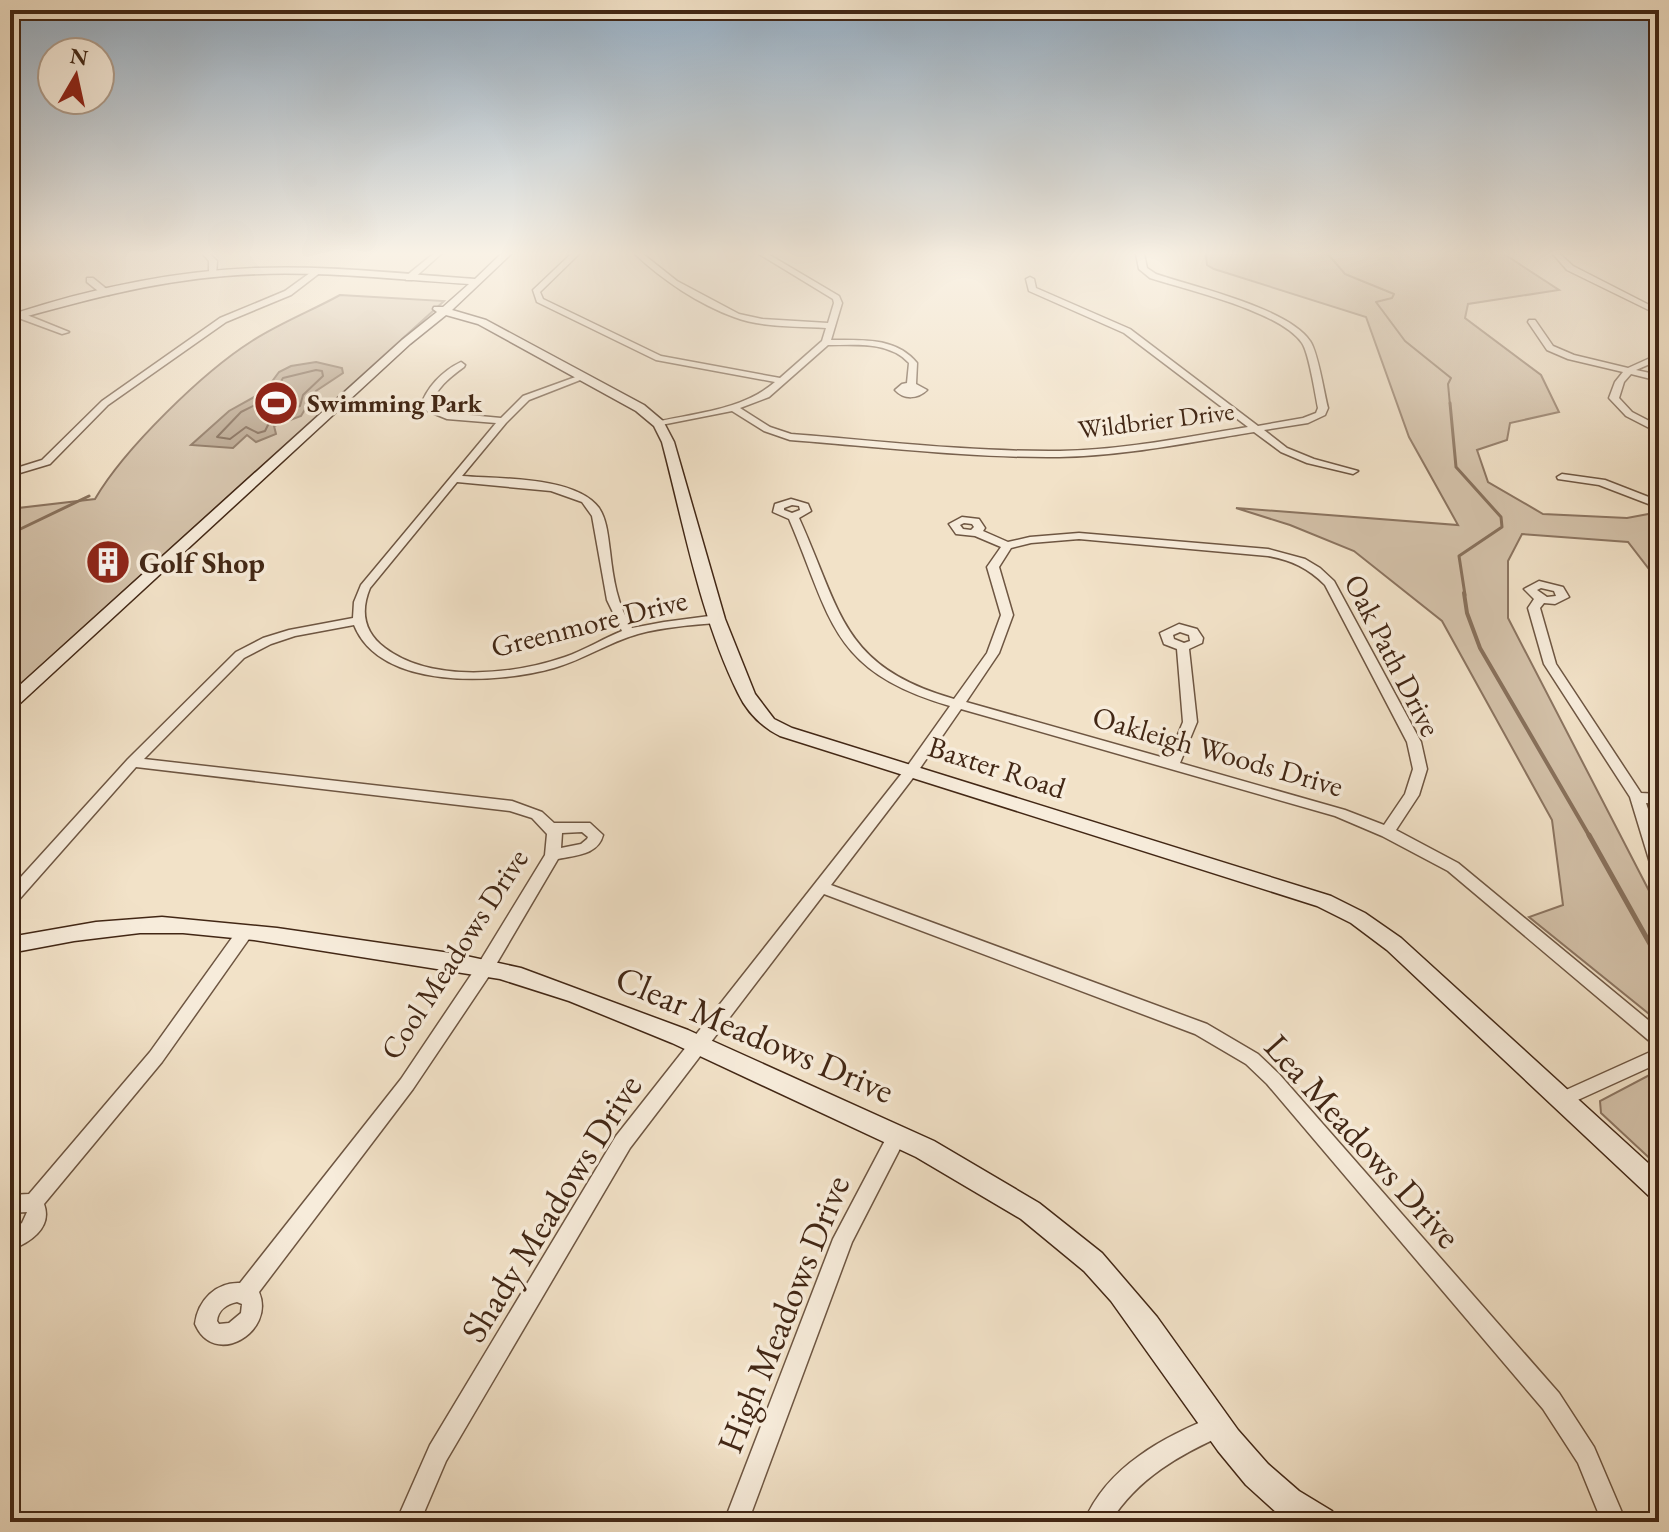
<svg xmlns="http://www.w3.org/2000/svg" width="1669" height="1532" viewBox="0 0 1669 1532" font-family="'EB Garamond',serif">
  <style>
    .green { fill: #d4c2aa; stroke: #8b7460; stroke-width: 2 }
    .water { fill: #b6a28b; stroke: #88715c; stroke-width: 2 }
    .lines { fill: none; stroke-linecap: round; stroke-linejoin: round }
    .shore { stroke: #7c6450; stroke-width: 2 }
    .stream-far3 { stroke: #88715c; stroke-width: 2 }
    .stream-far2 { stroke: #88715c; stroke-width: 3 }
    .stream-far1 { stroke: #88715c; stroke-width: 4 }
    .stream { stroke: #88715c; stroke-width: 5 }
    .street-casing { stroke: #6e5642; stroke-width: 3 }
    .secondary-casing { stroke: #422715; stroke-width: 3 }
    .street { fill: #f7ecdb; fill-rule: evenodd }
    .secondary { fill: #f7ecdb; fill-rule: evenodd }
    .labels { text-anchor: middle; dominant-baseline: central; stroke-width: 7; stroke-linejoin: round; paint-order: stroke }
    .far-poi-label { font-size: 26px; font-weight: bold; fill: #422715; stroke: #f7ecdb; text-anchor: start }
    .far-street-label { font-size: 26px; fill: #422715; stroke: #f7ecdb }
    .poi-label { font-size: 30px; font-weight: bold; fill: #422715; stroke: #f7ecdb; text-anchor: start }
    .street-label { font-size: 30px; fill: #422715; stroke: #f7ecdb }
    .near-street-label { font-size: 36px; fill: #422715; stroke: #f7ecdb }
  </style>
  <rect width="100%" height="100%" fill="#f2e2c8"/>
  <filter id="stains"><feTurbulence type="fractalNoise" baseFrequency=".0025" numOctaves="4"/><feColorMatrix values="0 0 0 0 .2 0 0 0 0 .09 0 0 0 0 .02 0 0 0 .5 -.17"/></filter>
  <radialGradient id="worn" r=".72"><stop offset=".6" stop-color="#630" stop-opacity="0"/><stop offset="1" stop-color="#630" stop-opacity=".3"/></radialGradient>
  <g class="green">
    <polygon points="1206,254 1504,254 1559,290 1468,304 1465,318 1541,375 1559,412 1510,423 1507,440 1477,450 1488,482 1543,514 1627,518 1659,512 1659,582 1628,542 1522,534 1508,561 1508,618 1659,910 1659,1022 1529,917 1563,905 1552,820 1442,621 1354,551 1290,525 1236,508 1458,525 1409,437 1366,317 1214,269 1207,265"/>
    <path d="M340,295L444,301L21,684L10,682V509L95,499C124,449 203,372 252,341C280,323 311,311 340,295Z"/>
    <polygon points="1659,1070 1659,1167 1601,1113 1600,1101"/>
  </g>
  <polygon class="water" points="316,362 342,368 343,373 316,391 301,416 274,426 276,434 256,442 247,435 233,448 191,445 229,411 265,391 279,372 291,366"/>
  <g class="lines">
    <polygon class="shore" points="316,370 322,371 323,376 303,395 300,406 271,419 265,431 258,433 246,427 230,439 217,437 241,412 271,397 283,378"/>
    <polyline class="stream-far3" points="1328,254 1345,274 1394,294 1392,298 1376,302 1405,341 1451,378 1448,384 1450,405"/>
    <g class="stream-far2">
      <polyline points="1450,403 1456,467 1501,517 1502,527 1459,556 1465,595"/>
      <polyline points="10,534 89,496"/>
    </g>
    <polyline class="stream-far1" points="1464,593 1467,613 1480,648 1590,837"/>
    <polyline class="stream" points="1589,835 1659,960"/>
    <g class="street-casing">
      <g id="street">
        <polygon points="10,254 20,254 10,258"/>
        <polygon points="203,254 210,254 217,261 216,276 209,274 209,261"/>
        <polygon points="433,254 441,254 412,280 406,280 406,276"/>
        <path d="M571,254H579L540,292L543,299L661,356L780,378L822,341L826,328C797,326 762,328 734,317C700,305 661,279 635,254H643L677,281L739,314L762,319L828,323L834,303L833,299L759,254H768L839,296L842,303L831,340C862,340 896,337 917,363L916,384L927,390C918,399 904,400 895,390L902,384L907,383L909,363C889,341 855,345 828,345L769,397L740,408L770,427L791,434C880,441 970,452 1060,451C1123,450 1186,437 1248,427L1124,333L1029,291L1026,279L1030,277L1034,279L1036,288L1130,329L1258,426L1303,418L1316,413L1318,408C1315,393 1309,353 1302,343C1280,311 1187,290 1150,278L1139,269L1136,254H1144L1147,268L1156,274C1194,287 1288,308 1310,341C1318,352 1324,393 1328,408L1325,415L1308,423L1264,430L1287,448L1314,459L1358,471L1353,474L1307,463L1281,452L1254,432C1190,442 1125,456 1059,457C970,458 879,447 790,440L764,431L732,411L656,426V422C696,413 743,410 775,382L656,360L537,302L533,290Z"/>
        <polygon points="1553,254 1560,254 1573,266 1659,310 1659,315 1567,270"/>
        <polygon points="314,270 321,272 291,295 226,322 108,405 50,464 10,476 10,470 42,460 102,401 220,318 285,291"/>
        <polygon points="87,278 93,278 109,291 109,295 103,295 87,282"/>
        <polygon points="16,313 22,313 69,332 62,334 16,317"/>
        <polygon points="1529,320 1535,320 1553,346 1574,355 1628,368 1659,354 1659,360 1636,370 1659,375 1659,381 1631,374 1624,382 1619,398 1632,412 1659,426 1659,433 1626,416 1609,398 1615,382 1623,372 1568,359 1547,350 1528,322"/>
        <path d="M461,362L465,365L464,367C449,378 436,388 430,407L448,413L501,418L523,396L581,375L588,377L529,400L506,423L462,476C498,479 576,476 599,508C607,520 608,537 610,551C613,578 617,605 632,628L664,622L717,615L723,619L717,623C691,625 664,627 638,634C609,642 583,660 554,668C498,684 380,691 354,625L295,636L271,644L244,658L144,759L512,801L542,812L554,823H590L603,835C598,855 576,855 558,859L491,973L413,1089L259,1292C276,1332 214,1369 195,1324C198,1300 216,1282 240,1283L401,1079L479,963L545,855L547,834L532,818L510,811L136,767L16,903L10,905V889L128,759L236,652L263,638L289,630L353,618L354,602L361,585L496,423L447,419L420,408C426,388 442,371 461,362ZM457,482L551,491L582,502L592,516L607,600L622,631C602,639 585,650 565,657C513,675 431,683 385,648C364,632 360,612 370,588ZM582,832L588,837L587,839L581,844L561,848L562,833ZM237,1302L242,1304L241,1313L229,1323L219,1324L217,1321C218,1310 227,1304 237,1302Z"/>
        <polygon points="1562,474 1605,480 1659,501 1659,508 1599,485 1558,479 1557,477"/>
        <path d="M791,499L808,504L811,511L799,518C842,613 841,666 954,699L987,653L1001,615L987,567L1001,547L975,536L956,534L949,524L962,517L979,519L985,528L983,531L1008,542L1030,537L1079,533L1268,549L1305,559L1320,568L1334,581L1421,742L1427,769L1419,795L1396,830L1458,863L1659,1029V1046L1653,1044L1448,871L1382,836L1335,816L961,709L916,774L831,885L1207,1024L1258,1054L1279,1074L1559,1393L1594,1447L1626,1522H1602L1578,1463L1543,1409L1267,1084L1246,1064L1195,1034L824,894L630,1148L446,1461L420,1522H396L430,1445L616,1136L906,768L950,706C830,671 832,619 789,519L773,512L775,504ZM792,505L799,506L800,510L792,513L784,510V508ZM964,523L972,524L974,527L971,530L963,529L960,525ZM1079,539L1268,556C1291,560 1308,568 1325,585L1407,742L1413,769L1405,794L1384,825L1345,810L1180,763L1197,722L1189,649L1202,643L1203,638L1197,629L1179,624L1160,633L1164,644L1177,649L1183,722L1168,759L966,702L999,653L1013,615L999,567L1011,548L1031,543ZM1180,632L1189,635L1190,641L1184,643L1174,639L1173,635Z"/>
        <path d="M1539,581L1563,587L1569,597L1555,604L1544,603L1540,608L1556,664L1641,793L1659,794V804L1646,803L1659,842V871L1654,870L1651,866L1630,797L1544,664L1528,608L1534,599L1524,589ZM1541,588L1554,591L1556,596L1547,597L1537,590Z"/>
        <path d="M245,926L251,928L253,932L251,936L162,1062L44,1204C53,1228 29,1243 10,1250V1231L22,1223L27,1212L10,1213V1195L29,1194L150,1052L239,928Z"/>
        <polygon points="1659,1048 1659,1063 1569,1104 1563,1107 1557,1104 1554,1099 1557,1094"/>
        <polygon points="898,1127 905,1129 907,1135 852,1242 748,1522 724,1522 833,1239 891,1129"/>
        <path d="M1218,1415L1226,1418L1229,1426L1226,1434C1180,1454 1138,1478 1110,1522H1084C1107,1466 1165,1436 1218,1415Z"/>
      </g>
    </g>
    <g class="secondary-casing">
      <g id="secondary">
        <path d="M501,254H511L452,310L486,320L644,405L663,421L674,442L725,619L755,694L774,719L792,728L1331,896L1365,913L1401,938L1659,1173V1200L1650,1197L1387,950L1351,923L1317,906L780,736C762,727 747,712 738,693C700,616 684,525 662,442L654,426L636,411L478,324L446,315L410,344L16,707L10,708V694L402,340L437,312L433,309L434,307H443L469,284C388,279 306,269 225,276C151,282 81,301 10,321V315C89,289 172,271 255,268C328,265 402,274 475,279Z"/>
        <polygon points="162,917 277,928 457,954 521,968 688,1030 934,1141 1039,1203 1102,1253 1157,1317 1238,1430 1268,1464 1299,1491 1332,1511 1336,1522 1292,1522 1277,1513 1246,1485 1218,1451 1111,1301 1084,1271 1021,1219 916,1157 672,1043 569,1001 500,979 254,940 183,933 140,933 74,941 10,953 10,937 96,922"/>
      </g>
    </g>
    <use href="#street" class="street"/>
    <use href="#secondary" class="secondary"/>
  </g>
  <linearGradient id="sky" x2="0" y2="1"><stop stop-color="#94adc3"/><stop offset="0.54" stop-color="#f9f2e6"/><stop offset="1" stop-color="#f9f2e6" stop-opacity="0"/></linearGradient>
  <rect width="1669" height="469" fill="url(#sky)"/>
  <defs>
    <g id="stadium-disc" transform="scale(2.3)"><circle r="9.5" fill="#8f2418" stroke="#f7ecdb"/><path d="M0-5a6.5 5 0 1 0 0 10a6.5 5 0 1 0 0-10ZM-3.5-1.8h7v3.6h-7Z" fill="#fff"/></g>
    <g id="building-disc" transform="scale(2.3)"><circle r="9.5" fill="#8f2418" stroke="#f7ecdb"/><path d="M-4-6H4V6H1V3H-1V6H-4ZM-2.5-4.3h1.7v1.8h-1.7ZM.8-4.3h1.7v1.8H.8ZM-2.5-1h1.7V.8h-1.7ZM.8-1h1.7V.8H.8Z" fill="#fff"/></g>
  </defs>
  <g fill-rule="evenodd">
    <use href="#stadium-disc" x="276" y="403"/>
    <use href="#building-disc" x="108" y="562"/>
  </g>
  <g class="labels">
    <g class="far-poi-label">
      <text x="307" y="403">Swimming Park</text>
    </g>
    <g class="far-street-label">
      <text transform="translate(1156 420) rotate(-7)">Wildbrier Drive</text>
    </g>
    <g class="poi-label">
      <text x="139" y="562">Golf Shop</text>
    </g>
    <g class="street-label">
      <text transform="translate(589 623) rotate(-14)">Greenmore Drive</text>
      <text transform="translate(1393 655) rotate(63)">Oak Path Drive</text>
      <text transform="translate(1218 751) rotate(16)">Oakleigh Woods Drive</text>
      <text transform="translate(997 767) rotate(18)">Baxter Road</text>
      <text transform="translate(454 954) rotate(-57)">Cool Meadows Drive</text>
    </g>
    <g class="near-street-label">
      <text transform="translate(755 1034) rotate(23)">Clear Meadows Drive</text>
      <text transform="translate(1363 1141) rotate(48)">Lea Meadows Drive</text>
      <text transform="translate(551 1208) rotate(-58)">Shady Meadows Drive</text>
      <text transform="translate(783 1314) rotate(-68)">High Meadows Drive</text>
    </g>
  </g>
  <rect width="1669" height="1532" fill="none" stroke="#f2e2c8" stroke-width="40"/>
  <rect x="12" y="12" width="1645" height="1508" fill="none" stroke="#422715" stroke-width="4"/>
  <rect x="20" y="20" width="1629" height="1492" fill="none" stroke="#422715" stroke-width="2"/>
  <g transform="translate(76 76) rotate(9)"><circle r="38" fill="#f7ecdb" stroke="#af9d8c" stroke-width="2"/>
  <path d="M0-6L14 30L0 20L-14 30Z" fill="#8f2418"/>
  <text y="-12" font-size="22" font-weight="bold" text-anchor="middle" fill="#422715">N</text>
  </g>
  <rect width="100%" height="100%" filter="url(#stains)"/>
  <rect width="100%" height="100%" fill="url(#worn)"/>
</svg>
